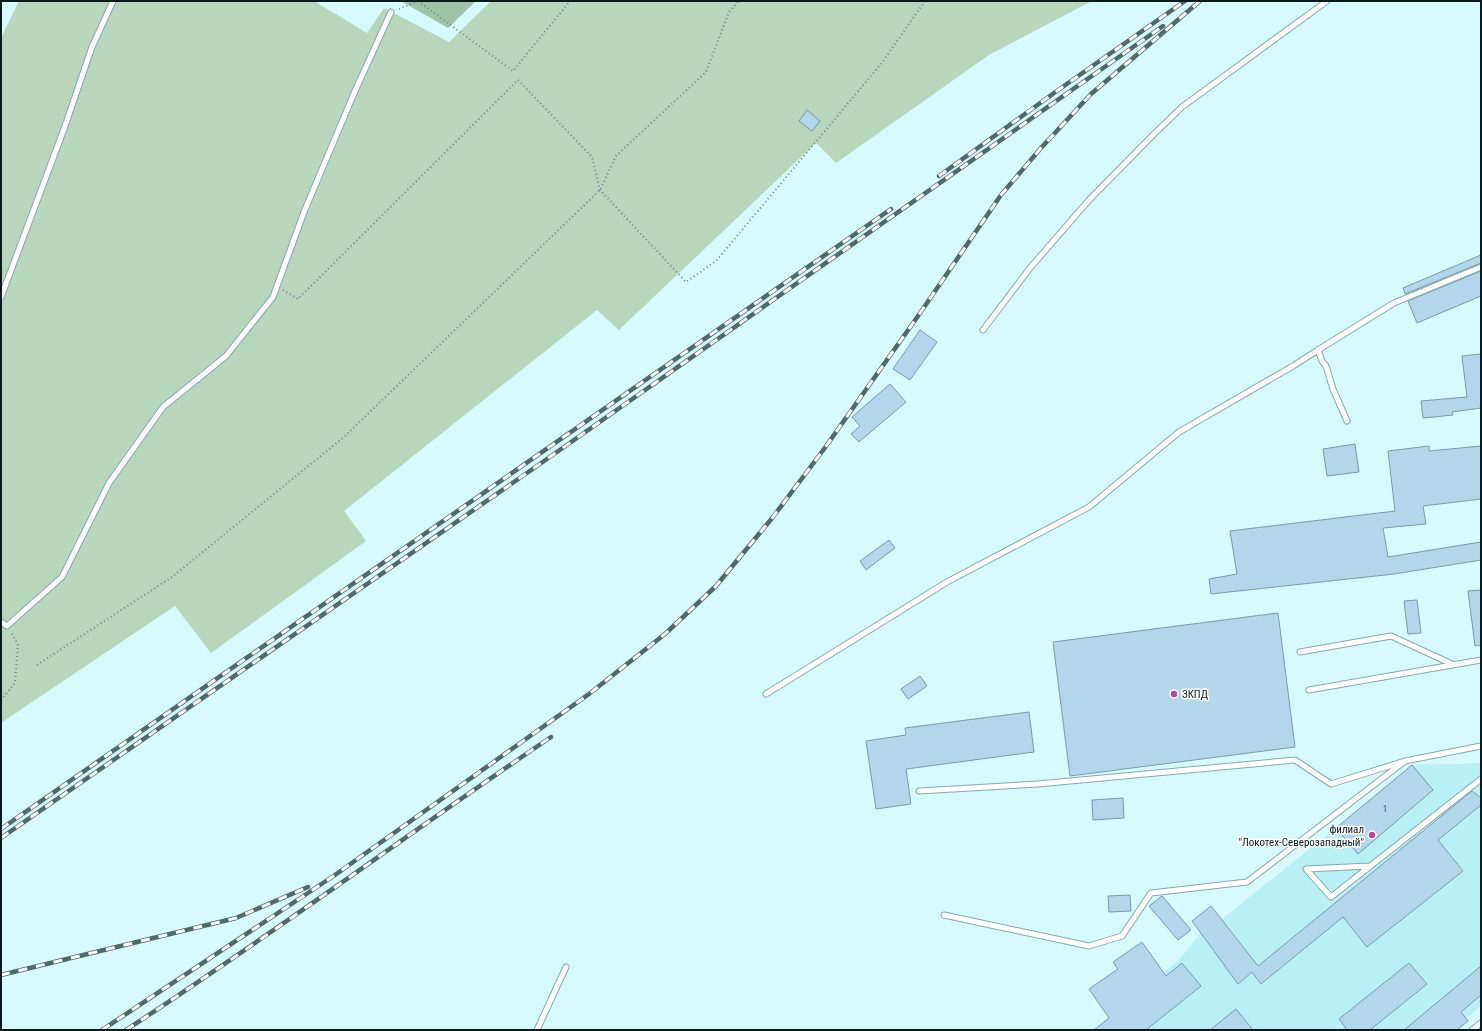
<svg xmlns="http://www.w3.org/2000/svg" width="1482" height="1031" viewBox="0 0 1482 1031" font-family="'Roboto Condensed',sans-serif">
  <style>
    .built { fill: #b9f0f6 }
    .green { fill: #b8d6bc }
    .forest { fill: #9fc3a4 }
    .building { fill: #b3d7ea; stroke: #779aac }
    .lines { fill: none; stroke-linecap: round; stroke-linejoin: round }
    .service-casing { stroke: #80abb0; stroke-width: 7 }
    .path { stroke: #6d888a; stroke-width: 2; stroke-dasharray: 1 3; stroke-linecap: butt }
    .service { stroke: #fff; stroke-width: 5 }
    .rail-casing { stroke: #50696a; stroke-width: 4.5 }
    .rail { stroke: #fff; stroke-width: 3; stroke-dasharray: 9; stroke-linecap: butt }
    .poi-dot { fill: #b9449c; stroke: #fff; stroke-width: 1.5 }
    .labels { text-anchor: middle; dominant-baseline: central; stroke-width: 3; stroke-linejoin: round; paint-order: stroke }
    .number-label { font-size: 9px; fill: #33494f }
    .poi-label { font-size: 11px; fill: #081a1b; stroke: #fff; text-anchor: start }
  </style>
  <rect width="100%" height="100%" fill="#d6fafd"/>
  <g class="built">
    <polygon points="1481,763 1481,798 1472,791 1258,966 1222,919 1336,828 1412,765"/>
    <polygon points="1481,805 1481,1006 1452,1030 1093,1030 1178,961 1201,933 1238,984 1252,972 1261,984"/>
  </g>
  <polygon class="green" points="19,1 314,1 367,33 384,8 449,42 491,1 1092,1 989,55 836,163 816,143 619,330 597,310 344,511 366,541 211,653 175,606 1,723 1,38"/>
  <polygon class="forest" points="401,1 476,1 448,28"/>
  <g class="building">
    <polygon points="807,110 820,121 812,131 799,121"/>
    <polygon points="1481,255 1481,263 1405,294 1403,288"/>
    <polygon points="1481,271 1481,296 1417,323 1408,301"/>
    <polygon points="920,330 937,342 910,380 893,369"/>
    <polygon points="1481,354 1481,408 1452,412 1453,415 1423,418 1421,401 1467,397 1462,356"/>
    <polygon points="890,384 906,402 859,442 851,434 860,426 852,417"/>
    <polygon points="1355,444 1359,472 1327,476 1323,449"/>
    <polygon points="1429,446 1429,451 1481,446 1481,499 1423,506 1426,524 1383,528 1388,557 1481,542 1481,560 1394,574 1211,594 1209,579 1237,574 1230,531 1395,511 1388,451"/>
    <polygon points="889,540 895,548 866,570 860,561"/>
    <polygon points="1481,590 1481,645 1475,646 1468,591"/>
    <polygon points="1417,600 1421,633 1408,634 1404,601"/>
    <polygon points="1278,613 1295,747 1070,776 1053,642"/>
    <polygon points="920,676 927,686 908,699 901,689"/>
    <polygon points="1029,712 1034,752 906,769 911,804 876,809 866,741 906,735 905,728"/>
    <polygon points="1412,765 1433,790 1358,854 1336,828"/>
    <polygon points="1472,791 1481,798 1481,805 1438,840 1463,871 1367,947 1343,917 1261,984 1252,972 1238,984 1192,921 1211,906 1258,966"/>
    <polygon points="1123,798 1124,818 1093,820 1092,800"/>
    <polygon points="1130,895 1131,911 1109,912 1108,896"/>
    <polygon points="1162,896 1191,930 1178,940 1149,906"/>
    <polygon points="1142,942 1166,976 1182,963 1201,986 1146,1030 1094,1030 1109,1018 1089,989 1118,969 1113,962"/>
    <polygon points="1409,963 1427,984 1370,1030 1347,1030 1339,1019"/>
    <polygon points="1481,966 1481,995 1461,1012 1468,1021 1457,1030 1404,1030"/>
    <polygon points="1236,1009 1253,1030 1210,1030"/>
  </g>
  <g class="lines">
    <g class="service-casing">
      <g id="service">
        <polyline points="1,297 64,129 92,47 113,1"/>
        <polyline points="983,330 1030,268 1089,200 1155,133 1182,107 1327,1"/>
        <polyline points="1318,350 1394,303 1481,267"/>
        <polyline points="1,622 7,626 62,577 109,483 163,407 226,356 273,297 304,212 355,91 391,12"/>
        <polyline points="1300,652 1391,636 1452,664"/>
        <polyline points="1309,690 1481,660"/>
        <polyline points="766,694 947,582 1089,507 1179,432 1293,366 1318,350 1322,361 1326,366 1333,389 1347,421"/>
        <polyline points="919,791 1038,784 1295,760 1331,784 1402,762"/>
        <polyline points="1370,866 1306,869 1331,897 1481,779"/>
        <polyline points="944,915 1089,946 1122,936 1151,893 1247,882 1405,761 1481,746"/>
        <polyline points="537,1030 566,967"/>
        <polyline points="1472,1030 1481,1023"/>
      </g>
    </g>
    <g class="path">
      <polyline points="418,1 513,71 570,1"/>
      <polyline points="399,9 418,1"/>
      <polyline points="283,290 298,299 518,80 592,157 600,190 686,282 716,261 881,64 925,1"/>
      <polyline points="37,665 172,577 344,437 600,190 616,156 706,72 729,12 739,1"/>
      <polyline points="1,700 15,683 18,645 11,632"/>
    </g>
    <use href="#service" class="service"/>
    <g class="rail-casing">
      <g id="rail">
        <polyline points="939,176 1054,93 1185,1"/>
        <polyline points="1,829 891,209"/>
        <polyline points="1,838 537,466 1163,26"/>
        <polyline points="1,975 236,918 308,887"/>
        <polyline points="102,1030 335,875 589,694 665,634 716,586 773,517 824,449 918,316 1001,195 1041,148 1091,94 1200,1"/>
        <path d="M126,1030C270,936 408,834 551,737"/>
      </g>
    </g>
    <use href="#rail" class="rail"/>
  </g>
  <g class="poi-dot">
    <circle cx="1174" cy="694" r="4"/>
    <circle cx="1372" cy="835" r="4"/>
  </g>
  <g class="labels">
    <g class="number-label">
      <text x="1385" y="809">1</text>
    </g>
    <g class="poi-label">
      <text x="1182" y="694">ЗКПД</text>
      <text x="1364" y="829" text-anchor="end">филиал<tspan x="1364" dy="13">"Локотех-Северозападный"</tspan></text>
    </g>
  </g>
  <rect width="1482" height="1031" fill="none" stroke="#081a1b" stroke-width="4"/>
</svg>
